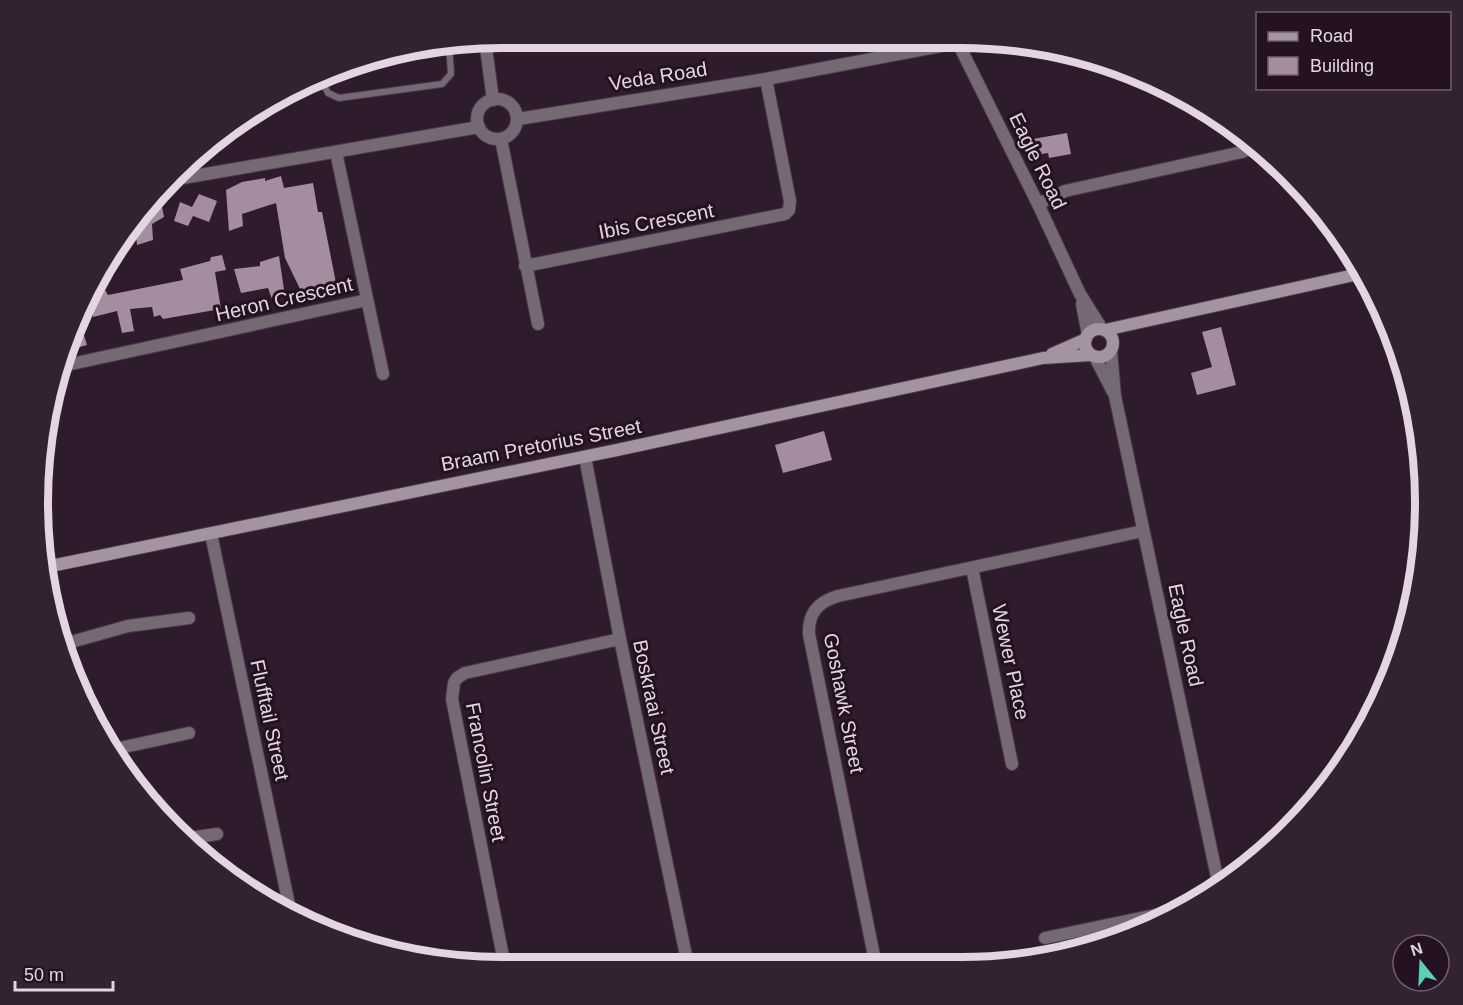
<svg xmlns="http://www.w3.org/2000/svg" width="1463" height="1005" viewBox="0 0 1463 1005" font-family="Arial,sans-serif">
  <style>
    .building { fill: #a48ca1 }
    .lines { fill: none; stroke-linecap: round; stroke-linejoin: round }
    .lane-casing { stroke: #4b394a; stroke-width: 8 }
    .street-casing { stroke: #4b394a; stroke-width: 14 }
    .secondary-casing { stroke: #4b394a; stroke-width: 14 }
    .lane { stroke: #756a74; stroke-width: 6 }
    .street { stroke: #756a74; stroke-width: 12 }
    .secondary { stroke: #a493a2; stroke-width: 12 }
    .labels { text-anchor: middle; dominant-baseline: central; stroke-width: 6; stroke-linejoin: round; paint-order: stroke }
    .street-label { font-size: 20px; fill: #e3d6e2; stroke: #241223 }
    .rim { fill: none; stroke: #e3d6e2; stroke-width: 8 }
  </style>
  <rect width="100%" height="100%" fill="#2e1b2d"/>
  <g class="building">
    <polygon points="1067,133 1071,154 1049,158 1048,153 1036,155 1033,139"/>
    <polygon points="281,176 284,188 313,183 318,212 322,212 337,288 303,295 285,258 276,203 242,214 243,226 229,231 226,190 242,182 265,178 265,181"/>
    <polygon points="199,194 217,201 209,222 193,216 188,226 174,221 180,202 192,207"/>
    <polygon points="161,202 164,217 152,224 153,240 137,245 135,225 145,209"/>
    <polygon points="222,255 226,270 215,272 221,309 163,319 160,315 154,317 152,307 130,309 134,331 122,333 117,311 93,317 91,296 93,291 104,288 108,295 183,280 180,269 210,261 211,257"/>
    <polygon points="279,256 285,296 272,299 268,288 241,293 234,269 260,266 260,262"/>
    <polygon points="78,316 87,345 73,349 69,341 73,324"/>
    <polygon points="1221,327 1236,385 1197,395 1191,373 1212,367 1202,332"/>
    <polygon points="824,431 832,460 783,473 775,445"/>
  </g>
  <g class="lines">
    <g class="lane-casing">
      <g id="lane">
        <polyline points="760,42 760,43"/>
        <polyline points="322,81 328,93 339,98 442,84 451,74 449,45"/>
      </g>
    </g>
    <g class="street-casing">
      <g id="street">
        <polyline points="485,40 493,100"/>
        <polyline points="959,45 1038,204 1080,294 1102,329"/>
        <circle cx="497" cy="119" r="20"/>
        <polyline points="518,119 766,79 946,45"/>
        <polyline points="501,139 538,324"/>
        <polyline points="336,152 383,374"/>
        <polyline points="171,180 479,127"/>
        <polyline points="1038,204 1065,191 1242,152 1255,147"/>
        <polyline points="525,266 785,214 789,210 790,201 766,79"/>
        <polyline points="1082,304 1088,335"/>
        <polyline points="1111,351 1115,396 1218,882"/>
        <polyline points="1095,357 1113,392"/>
        <polyline points="62,366 367,300"/>
        <polyline points="585,457 620,639 688,965"/>
        <polyline points="211,534 291,914"/>
        <polyline points="972,568 1012,764"/>
        <polyline points="64,644 128,626 189,618"/>
        <polyline points="115,749 189,733"/>
        <polyline points="183,839 217,834"/>
        <polyline points="1045,938 1179,910"/>
        <path d="M875,961L809,634C808,613 818,602 838,596L1143,531"/>
        <polyline points="505,967 452,699 454,683 457,678 465,673 620,639"/>
      </g>
    </g>
    <g class="secondary-casing">
      <g id="secondary">
        <circle cx="1099" cy="343" r="14"/>
        <polyline points="1105,330 1363,273"/>
        <polyline points="1052,354 1086,339"/>
        <polyline points="46,567 617,450 1043,358 1091,355"/>
      </g>
    </g>
    <use href="#lane" class="lane"/>
    <use href="#street" class="street"/>
    <use href="#secondary" class="secondary"/>
  </g>
  <g class="labels">
    <g class="street-label">
      <text transform="translate(658 76) rotate(-9)">Veda Road</text>
      <text transform="translate(1038 161) rotate(64)">Eagle Road</text>
      <text transform="translate(656 221) rotate(-11)">Ibis Crescent</text>
      <text transform="translate(284 299) rotate(-13)">Heron Crescent</text>
      <text transform="translate(541 445) rotate(-11)">Braam Pretorius Street</text>
      <text transform="translate(1186 635) rotate(78)">Eagle Road</text>
      <text transform="translate(1011 662) rotate(78)">Wewer Place</text>
      <text transform="translate(844 703) rotate(79)">Goshawk Street</text>
      <text transform="translate(654 707) rotate(78)">Boskraai Street</text>
      <text transform="translate(270 720) rotate(78)">Flufftail Street</text>
      <text transform="translate(486 772) rotate(79)">Francolin Street</text>
    </g>
  </g>
  <path d="M0 0H1463V1005H0ZM502 48H961A454 454 0 0 1 1415 502V503A454 454 0 0 1 961 957H502A454 454 0 0 1 48 503V502A454 454 0 0 1 502 48Z" fill="#332232" fill-rule="evenodd"/>
  <path class="rim" d="M502 48H961A454 454 0 0 1 1415 502V503A454 454 0 0 1 961 957H502A454 454 0 0 1 48 503V502A454 454 0 0 1 502 48Z"/>
  <rect x="1256" y="12" width="195" height="78" fill="#241223" stroke="#70606f" stroke-width="1.5"/>
  <rect x="1268" y="32" width="30" height="9" fill="#a493a2" stroke="#70606f" stroke-width="1.5"/>
  <text x="1310" y="42" font-size="18" fill="#e3d6e2">Road</text>
  <rect x="1268" y="57" width="30" height="18" fill="#a48ca1" stroke="#70606f" stroke-width="1.5"/>
  <text x="1310" y="72" font-size="18" fill="#e3d6e2">Building</text>
  <g transform="translate(1421 963) rotate(342)"><circle r="28" fill="#241223" stroke="#70606f" stroke-width="1.5"/>
  <path d="M0-4.5L10 22L0 15L-10 22Z" fill="#5dceb9"/>
  <text y="-9" font-size="16" font-weight="bold" text-anchor="middle" fill="#e3d6e2">N</text>
  </g>
  <path d="M15 981v9h98v-9" fill="none" stroke="#e3d6e2" stroke-width="3"/>
  <text x="24" y="981" font-size="18" fill="#e3d6e2" stroke="#241223" stroke-width="4.5" paint-order="stroke">50 m</text>
</svg>
